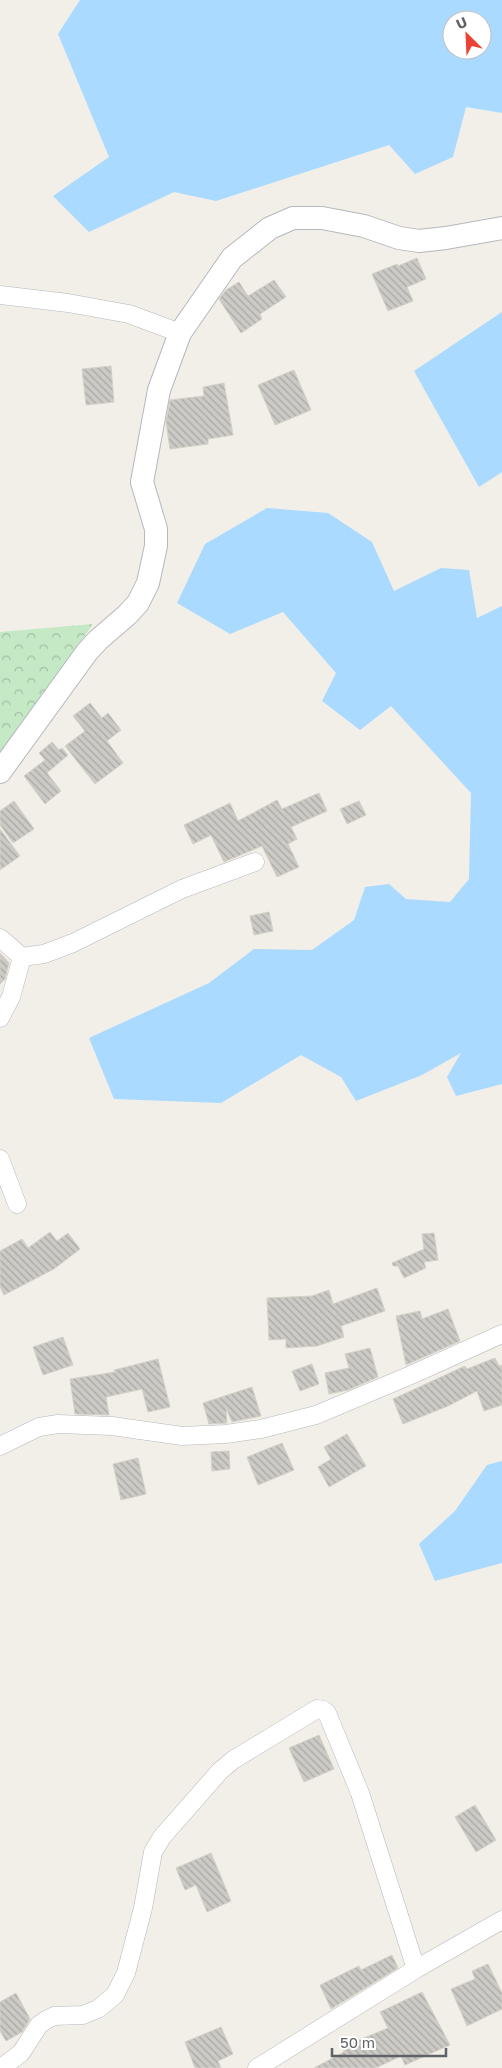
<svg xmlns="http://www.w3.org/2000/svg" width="502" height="2068" viewBox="0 0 502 2068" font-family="'Golos Text',sans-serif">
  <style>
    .forest { fill: url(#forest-crowns) }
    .water { fill: #aadaff; fill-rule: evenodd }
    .building { fill: url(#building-back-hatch); stroke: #d6d1c6 }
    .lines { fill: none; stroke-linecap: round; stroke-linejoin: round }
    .minor-casing { stroke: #b5b8bc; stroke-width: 19 }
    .tertiary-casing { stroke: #b5b8bc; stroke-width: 24 }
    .minor { stroke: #fff; stroke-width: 18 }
    .tertiary { stroke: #fff; stroke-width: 22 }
  </style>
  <defs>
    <pattern id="forest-crowns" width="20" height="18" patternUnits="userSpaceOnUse" patternTransform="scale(1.25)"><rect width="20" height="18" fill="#c5e8c5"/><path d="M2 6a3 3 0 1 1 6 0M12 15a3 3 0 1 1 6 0" fill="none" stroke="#a3c0a4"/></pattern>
    <pattern id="building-back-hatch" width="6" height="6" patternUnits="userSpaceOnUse" patternTransform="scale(1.25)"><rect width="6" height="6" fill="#cccac5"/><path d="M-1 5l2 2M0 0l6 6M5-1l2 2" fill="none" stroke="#a9a8a4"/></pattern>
  </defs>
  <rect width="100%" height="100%" fill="#f1efe8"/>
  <polygon class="forest" points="93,624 13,739 0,757 0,632"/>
  <g class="water">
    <path d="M80,0H502V113L466,107L453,157L415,174L389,145L216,201L174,192L89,232L53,196L109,157L58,34ZM452,20H482V50H452Z"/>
    <polygon points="502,312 502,472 479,487 414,371"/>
    <polygon points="267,508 328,513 372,542 394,591 441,568 469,570 477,618 502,606 502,1084 456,1096 447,1077 461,1053 422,1075 356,1101 341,1077 301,1055 221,1103 114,1099 89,1038 209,983 254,949 312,950 354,920 365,887 389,884 406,899 450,902 469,879 471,793 391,706 360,730 322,701 336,673 283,612 230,634 177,603 205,544"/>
    <polygon points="502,1461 502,1563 435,1581 419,1544 455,1511 487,1465"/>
  </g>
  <g class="building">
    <polygon points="417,258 426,279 407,287 413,301 388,311 372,274 397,264 398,266"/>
    <polygon points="274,280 286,297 260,314 262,319 241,333 219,299 226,290 239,282 248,296"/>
    <polygon points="111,366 114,402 86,405 82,369"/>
    <polygon points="294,370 311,410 275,425 258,385"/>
    <polygon points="224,383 233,435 208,439 208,444 170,449 166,422 170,400 204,396 203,387"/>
    <polygon points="90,703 102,718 108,713 121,730 107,741 123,763 95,784 65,746 85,731 73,716"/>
    <polygon points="52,742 59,750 62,748 68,755 47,773 61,791 45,804 24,776 45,760 39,753"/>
    <polygon points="319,793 327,811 291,827 297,839 288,844 299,867 277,877 262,846 224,862 211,835 193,844 184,825 230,803 238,821 277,800 282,809"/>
    <polygon points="14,801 34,829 13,843 0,825 0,811"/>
    <polygon points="359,801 366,815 347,824 340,809"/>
    <polygon points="0,829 20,856 0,870"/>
    <polygon points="269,912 273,931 254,935 250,916"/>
    <polygon points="0,953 9,963 5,979 0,984"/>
    <polygon points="50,1232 57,1241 68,1233 80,1249 54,1269 4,1295 0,1287 0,1251 22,1239 28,1248"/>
    <polygon points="434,1233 438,1260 424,1262 426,1268 404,1278 398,1266 393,1266 392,1263 424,1249 422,1234"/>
    <polygon points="377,1288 385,1311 341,1326 344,1337 317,1346 286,1348 286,1339 269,1340 267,1298 312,1296 329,1290 333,1304"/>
    <polygon points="448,1309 460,1341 406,1365 396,1316 420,1311 422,1319"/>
    <polygon points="63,1337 73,1365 43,1375 33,1347"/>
    <polygon points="370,1348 378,1377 348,1390 329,1394 325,1373 349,1368 345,1354"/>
    <polygon points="495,1358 499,1366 502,1365 502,1405 484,1411 477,1391 448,1406 403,1424 393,1399 465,1366 467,1369"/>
    <polygon points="158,1359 170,1407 148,1412 142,1389 106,1397 109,1415 75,1414 70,1379 115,1372 114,1370"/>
    <polygon points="312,1364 319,1384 300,1391 292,1371"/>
    <polygon points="252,1387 261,1416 232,1422 226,1408 227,1423 209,1424 203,1403"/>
    <polygon points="347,1434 366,1466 329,1487 318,1467 331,1459 324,1447"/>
    <polygon points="282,1443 294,1470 258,1485 247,1457"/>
    <polygon points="229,1451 230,1469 212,1471 211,1452"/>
    <polygon points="138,1458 146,1494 121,1500 113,1464"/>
    <polygon points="319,1735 334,1769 304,1782 289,1748"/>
    <polygon points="475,1805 496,1840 476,1852 455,1817"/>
    <polygon points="211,1853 231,1901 207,1912 196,1885 185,1890 176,1868"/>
    <polygon points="392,1955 398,1968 331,2009 320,1985 359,1966 361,1970"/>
    <polygon points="488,1964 502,1993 502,2009 467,2026 451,1989 475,1979 472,1971"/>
    <polygon points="422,1992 450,2045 405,2065 401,2056 376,2068 314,2068 344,2052 342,2047 388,2028 380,2012"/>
    <polygon points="16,1993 30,2019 22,2032 6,2041 0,2031 0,2002"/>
    <polygon points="221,2027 233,2054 218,2061 221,2068 195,2068 185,2042"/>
  </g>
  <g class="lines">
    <g class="minor-casing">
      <g id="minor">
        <polyline points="0,295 68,303 129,314 180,333"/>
        <polyline points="0,938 22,957 44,954 73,943 182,889 255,862"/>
        <polyline points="0,1018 11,997 22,957"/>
        <polyline points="0,1159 17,1204"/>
        <polyline points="0,1446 39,1427 58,1424 112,1426 182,1436 226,1434 261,1429 316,1415 411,1375 502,1334"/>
        <polyline points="1,2068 21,2053 39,2025 46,2020 54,2016 83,2015 98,2009 115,1995 126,1973 143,1908 153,1852 162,1837 220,1771 233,1760 317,1709 323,1710 327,1713 360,1793 416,1969"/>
        <polyline points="257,2068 416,1969 502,1920"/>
      </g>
    </g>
    <g class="tertiary-casing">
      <polyline id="tertiary" points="0,772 87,652 98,640 127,615 138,603 148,583 156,546 156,529 142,482 159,390 180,333 232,258 270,228 293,218 322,218 364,226 399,238 419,241 446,238 502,228"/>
    </g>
    <use href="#minor" class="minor"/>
    <use href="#tertiary" class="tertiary"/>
  </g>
  <g transform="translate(467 35) rotate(336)"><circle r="24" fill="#ffffff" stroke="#bfc1c3"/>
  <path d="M0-4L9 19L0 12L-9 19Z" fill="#ea4335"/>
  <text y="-8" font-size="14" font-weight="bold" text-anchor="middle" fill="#5f6368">U</text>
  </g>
  <path d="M332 2048v8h114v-8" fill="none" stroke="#5f6368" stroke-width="2.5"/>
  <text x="340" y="2048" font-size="15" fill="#5f6368" stroke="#ffffff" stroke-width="4" paint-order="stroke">50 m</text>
</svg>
